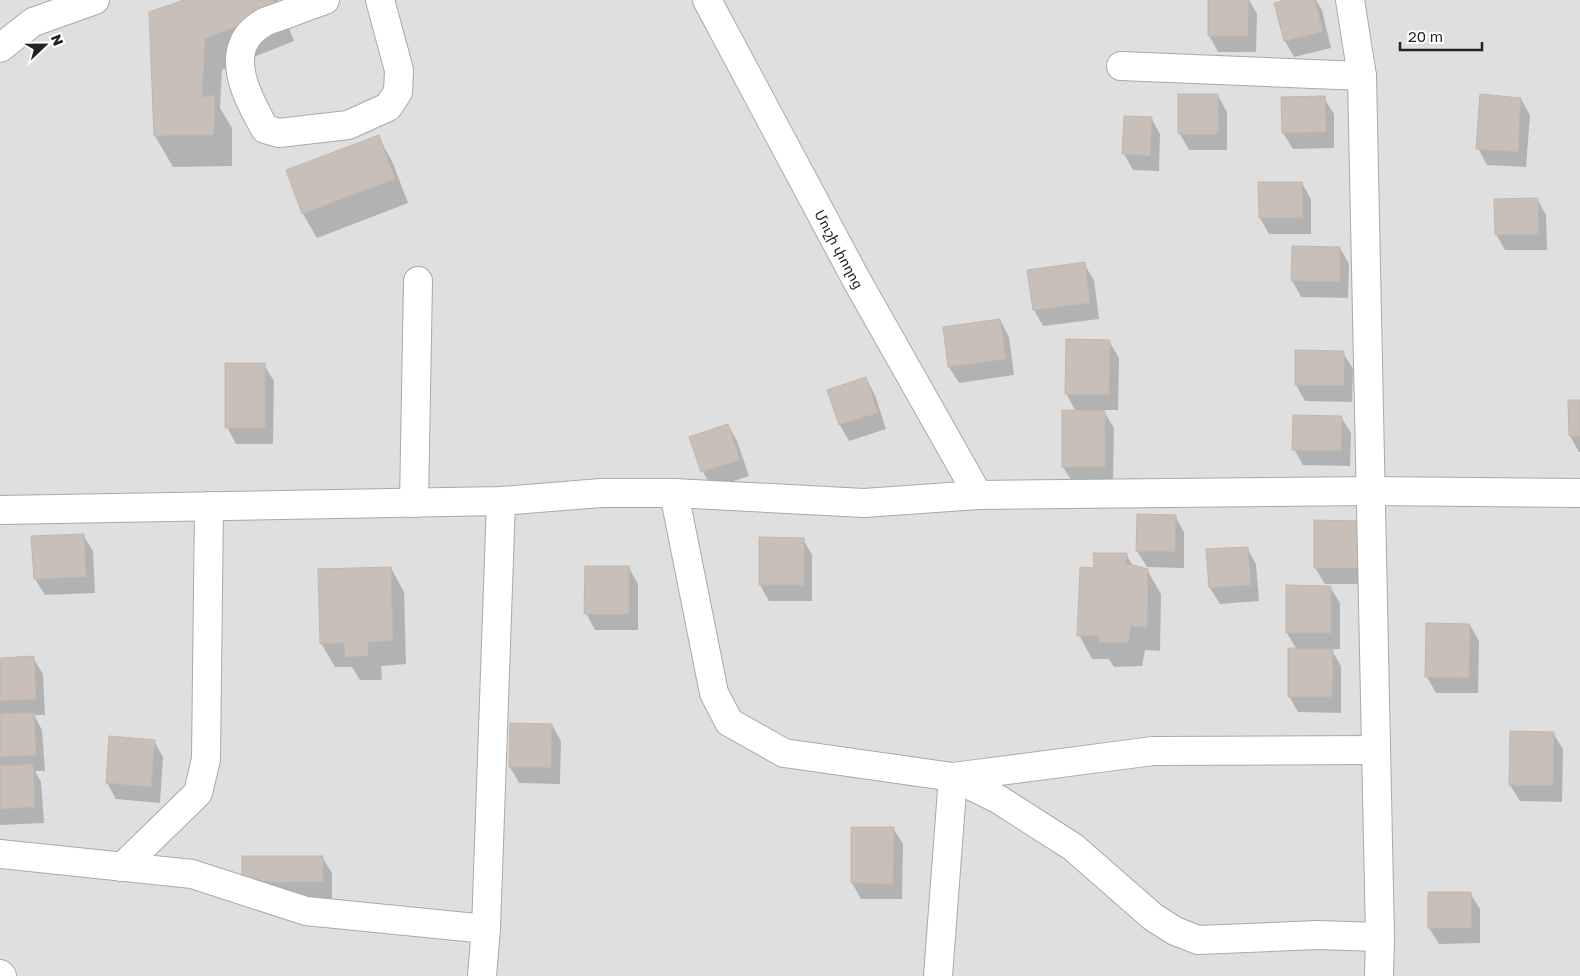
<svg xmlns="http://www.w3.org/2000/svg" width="1580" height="976" viewBox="0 0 1580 976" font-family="'Golos Text','Noto Sans Armenian',sans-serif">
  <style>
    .residential { fill: #e0dfdf }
    .shadow { fill: #0003 }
    .building { fill: #c7bfb8; stroke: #c4b6ab }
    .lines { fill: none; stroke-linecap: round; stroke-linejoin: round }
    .minor-casing { stroke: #a9a9a9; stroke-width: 30 }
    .minor { stroke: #fff; stroke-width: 28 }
    .labels { text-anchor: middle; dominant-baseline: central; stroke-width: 4.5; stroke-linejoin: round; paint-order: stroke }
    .street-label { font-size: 14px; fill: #222; stroke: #fff }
  </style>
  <rect width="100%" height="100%" fill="#f2efe9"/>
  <rect class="residential" x="0" y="0" width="1580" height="976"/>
  <g class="shadow">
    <polygon points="188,0 278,0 294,41 222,70 220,108 232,128 232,166 173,167 155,136"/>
    <polygon points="1209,0 1249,0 1257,14 1256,52 1218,52 1209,35"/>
    <polygon points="1290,0 1316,0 1322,10 1331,48 1294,57 1285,41 1276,4"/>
    <polygon points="1218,96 1227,112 1227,150 1189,150 1180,134"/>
    <polygon points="1324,98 1334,114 1334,148 1293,149 1283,133"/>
    <polygon points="1521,99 1530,115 1526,167 1487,165 1478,148"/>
    <polygon points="1151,118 1160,134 1159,171 1133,170 1124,154"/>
    <polygon points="378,137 392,161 408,203 317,238 303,214 287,171"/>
    <polygon points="1260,183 1302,183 1311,199 1311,234 1269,234 1260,218"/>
    <polygon points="1537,199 1546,215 1547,250 1505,250 1496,234"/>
    <polygon points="1340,248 1349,264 1348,298 1301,297 1292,280"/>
    <polygon points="1084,264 1094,280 1099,319 1043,326 1034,310 1029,271"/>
    <polygon points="1000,320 1009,337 1014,375 959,383 949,367"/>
    <polygon points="1109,341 1119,358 1118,410 1103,410 1114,428 1113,483 1073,483 1063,467 1076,412 1066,393"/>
    <polygon points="1343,353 1353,369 1352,402 1305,401 1296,385"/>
    <polygon points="264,365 274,381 273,444 236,444 227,427"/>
    <polygon points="866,378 875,395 886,429 849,441 840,425 829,390"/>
    <polygon points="1580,401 1580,452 1579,452 1570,436"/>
    <polygon points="1341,417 1351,433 1350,466 1303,465 1294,449"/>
    <polygon points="728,425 737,441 749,476 712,488 703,472 691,437"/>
    <polygon points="1175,516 1184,532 1184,568 1147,567 1137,551"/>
    <polygon points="1358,522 1367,584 1325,584 1315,568"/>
    <polygon points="83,535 93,551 95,593 45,595 35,579"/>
    <polygon points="803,539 812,555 812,601 769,601 760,585"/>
    <polygon points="1247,548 1256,564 1259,601 1220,604 1210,588"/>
    <polygon points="1126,554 1133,566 1147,570 1161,594 1160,651 1145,650 1142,666 1114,667 1109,659 1092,659 1079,635 1095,569"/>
    <polygon points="391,568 404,592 406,664 381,666 382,680 360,680 352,667 335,667 321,643"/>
    <polygon points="629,568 638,584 638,630 595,630 586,613"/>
    <polygon points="1330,587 1340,603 1340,649 1331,649 1341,666 1341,713 1298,712 1289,696 1297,650 1287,633"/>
    <polygon points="1470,625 1479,641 1478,693 1436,693 1427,677"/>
    <polygon points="33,658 43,674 45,715 34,715 42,730 45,771 35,771 41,782 44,823 0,825 0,659"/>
    <polygon points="552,725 561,741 560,784 519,783 510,767"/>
    <polygon points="1511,733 1553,733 1563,749 1562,802 1520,801 1510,785"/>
    <polygon points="110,738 154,741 163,757 160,803 116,799 107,783"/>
    <polygon points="893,828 903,844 902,899 861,899 852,883"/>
    <polygon points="322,857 332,873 332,898 252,898 243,882"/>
    <polygon points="1470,893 1480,909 1480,943 1439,944 1429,928"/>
  </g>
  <g class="building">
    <polygon points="184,0 273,0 277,10 205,39 202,97 215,95 214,135 154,136 149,12"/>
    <rect x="1208" y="0" width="40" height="36"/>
    <polygon points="1285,0 1315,0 1323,32 1284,41 1274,3"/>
    <rect x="1178" y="94" width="40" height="40"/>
    <polygon points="1480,94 1521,98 1518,152 1476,149"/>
    <polygon points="1325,96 1326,132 1282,133 1281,97"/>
    <polygon points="1124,116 1152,117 1150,156 1122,154"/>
    <polygon points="379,135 395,179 302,214 286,170"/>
    <polygon points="1258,182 1302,182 1303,218 1259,218"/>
    <polygon points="1538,198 1538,234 1495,235 1494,199"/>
    <polygon points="1292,246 1340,247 1340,282 1291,281"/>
    <polygon points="1085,262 1090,303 1033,310 1027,270"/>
    <polygon points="1000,319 1006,359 948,367 943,327"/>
    <polygon points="1066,339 1110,340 1109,395 1065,394"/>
    <polygon points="1295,350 1344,351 1344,386 1295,385"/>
    <rect x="225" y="363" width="40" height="65"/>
    <polygon points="866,377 878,413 839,425 827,390"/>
    <polygon points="1568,400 1580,400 1580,436 1569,436"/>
    <polygon points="1062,410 1105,411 1105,467 1062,467"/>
    <polygon points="1293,415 1342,416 1341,451 1292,450"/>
    <polygon points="728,424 740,460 701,472 689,437"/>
    <polygon points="1137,514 1176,515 1175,552 1136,551"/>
    <polygon points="1314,520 1359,521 1359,568 1314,568"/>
    <polygon points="84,534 86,577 34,579 31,536"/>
    <polygon points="759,537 804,538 804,585 759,585"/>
    <polygon points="1248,547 1251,585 1209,588 1206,549"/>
    <polygon points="1093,553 1127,553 1126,565 1133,565 1148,569 1147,628 1131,626 1129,642 1099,643 1099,635 1077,636 1080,567 1094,568"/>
    <polygon points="585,566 629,566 629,614 584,614"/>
    <polygon points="391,567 393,641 368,642 368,656 345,657 344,643 320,644 318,569"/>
    <polygon points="1286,585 1331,586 1331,633 1286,633"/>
    <polygon points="1426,623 1470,624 1469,678 1425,677"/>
    <polygon points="1288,648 1333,649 1332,697 1288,697"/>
    <polygon points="34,656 36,699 0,701 0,658"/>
    <polygon points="34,712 36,755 0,757 0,714"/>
    <polygon points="510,723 552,724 551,768 509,767"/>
    <polygon points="1510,731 1554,732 1553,786 1509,785"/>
    <polygon points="109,736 155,740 151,787 106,783"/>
    <polygon points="33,764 35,807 0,809 0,766"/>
    <polygon points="851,827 894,827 893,884 851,883"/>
    <rect x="242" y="856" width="81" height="26"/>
    <polygon points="1428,892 1471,892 1472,928 1428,928"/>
  </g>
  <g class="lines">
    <g class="minor-casing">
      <g id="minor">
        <path d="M325,0C310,5 296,11 281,16C275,18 268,20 263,23C220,48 247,97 265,129L279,133L348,125L388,107L398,92L399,70L380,0"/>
        <path id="s1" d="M707,0L856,279L978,495"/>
        <polyline points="1350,0 1362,76 1380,937 1379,976"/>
        <polyline points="0,48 33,22 95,0"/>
        <polyline points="1121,66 1362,76"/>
        <polyline points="674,493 714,693 729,722 784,753 953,777 1153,751 1376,750"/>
        <polyline points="414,503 418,281"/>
        <polyline points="0,510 501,501 601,493 674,493 864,503 978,495 1371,491 1580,493"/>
        <polyline points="953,777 998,799 1073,847 1153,917 1175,931 1198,940 1317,935 1380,937"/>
        <polyline points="0,854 192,874 306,911 486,929 501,501"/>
        <polyline points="122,867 198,793 206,759 209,506"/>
        <polyline points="0,974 2,976"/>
        <polyline points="482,976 486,929"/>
        <polyline points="938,976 953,777"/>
      </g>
    </g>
    <use href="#minor" class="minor"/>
  </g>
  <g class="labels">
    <g class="street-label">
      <text stroke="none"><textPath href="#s1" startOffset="282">Մուշի փողոց</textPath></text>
    </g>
  </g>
  <g transform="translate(45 45) rotate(68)" stroke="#ffffff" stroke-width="4" paint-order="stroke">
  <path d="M0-4L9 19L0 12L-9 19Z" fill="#222222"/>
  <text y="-8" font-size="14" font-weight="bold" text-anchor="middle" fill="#222222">N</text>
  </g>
  <path d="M1400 42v8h82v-8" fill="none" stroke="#222222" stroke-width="2.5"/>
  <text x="1408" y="42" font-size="15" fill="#222222" stroke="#ffffff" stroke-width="4" paint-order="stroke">20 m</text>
</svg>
